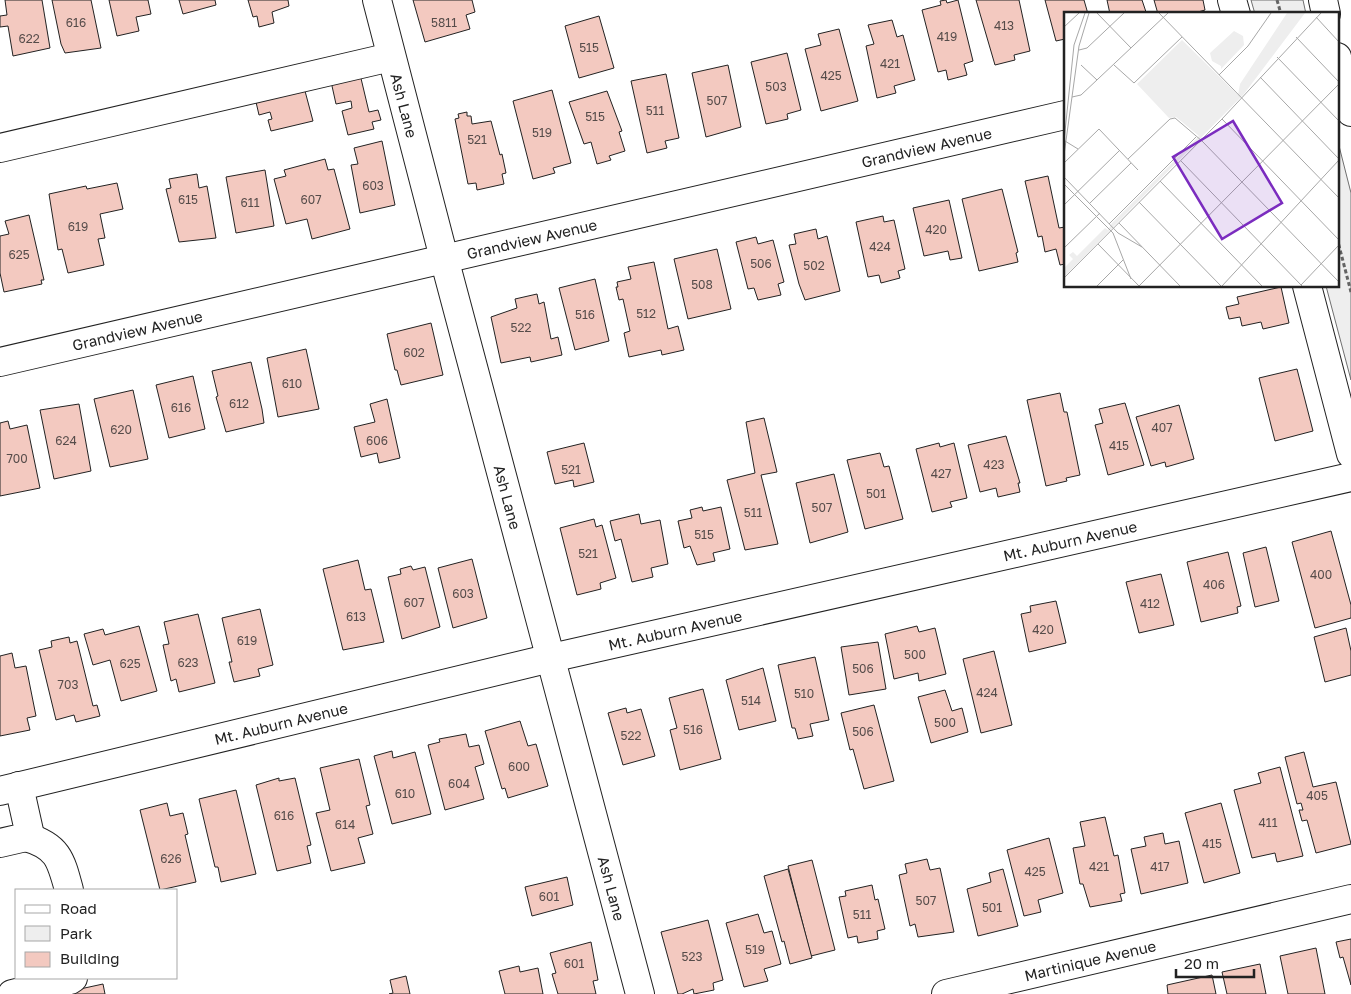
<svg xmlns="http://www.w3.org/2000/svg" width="1351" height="994" viewBox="0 0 1351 994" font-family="'Golos Text',sans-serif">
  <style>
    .green { fill: #eee; stroke: #6f6f6f }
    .building { fill: #f3c9c0; stroke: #222 }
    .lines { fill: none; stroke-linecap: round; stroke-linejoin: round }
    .minor-casing { stroke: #222; stroke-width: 30 }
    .path { stroke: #646464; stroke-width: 3; stroke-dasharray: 4 2.5; stroke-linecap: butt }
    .minor { stroke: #fff; stroke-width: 28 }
    .labels { text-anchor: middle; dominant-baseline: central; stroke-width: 4; stroke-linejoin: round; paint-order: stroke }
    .number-label { font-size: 12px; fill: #564c4a }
    .street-label { font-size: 15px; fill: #222; stroke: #fff }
    .inset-road { fill: none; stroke: #a7a7a7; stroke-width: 1 }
    .view { fill: #7b2cbf; fill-opacity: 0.15; stroke: #7b2cbf; stroke-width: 2.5 }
    .inset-edge { fill: none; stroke: #222; stroke-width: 2.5 }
  </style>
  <rect width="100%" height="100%" fill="#fff"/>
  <g class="green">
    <polygon points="1251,0 1303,0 1306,14 1255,14"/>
    <polygon points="1337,138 1351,193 1351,380 1326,286 1337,286"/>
  </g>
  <g class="building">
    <polygon points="5,0 42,0 50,48 13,56 8,26 0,27 0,16 7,15"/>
    <polygon points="52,0 91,0 101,48 65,53 61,44"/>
    <polygon points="109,0 148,0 151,14 136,17 139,31 117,36"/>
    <polygon points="179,0 215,0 216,5 183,14"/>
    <polygon points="248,0 288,0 289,6 272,12 274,23 259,27 257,16 253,17"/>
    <polygon points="413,0 472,0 475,12 466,15 470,29 425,42"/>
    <polygon points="946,0 947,3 958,0 973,61 964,64 967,75 948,80 946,70 938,72 922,10 941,5 940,1"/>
    <polygon points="976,0 1019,0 1030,51 1014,55 1015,60 995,65"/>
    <polygon points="1045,0 1084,0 1088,14 1065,14 1065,39 1056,41"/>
    <polygon points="1107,0 1142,0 1146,12 1143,13 1143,14 1110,14"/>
    <polygon points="1154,0 1203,0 1205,10 1191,14 1158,14"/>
    <polygon points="599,16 614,68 579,78 565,26"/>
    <polygon points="892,20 897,37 903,35 915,80 894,86 896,93 877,98 866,46 874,44 868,25"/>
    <polygon points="839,29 858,101 821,111 805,49 821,45 818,34"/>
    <polygon points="787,53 801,110 787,114 788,119 766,124 751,62"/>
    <polygon points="728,65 741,127 706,137 692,73"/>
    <polygon points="359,70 369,112 378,110 381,120 372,122 374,129 348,135 342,111 352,108 351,101 336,104 330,77"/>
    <polygon points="666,74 679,138 665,141 667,148 647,153 631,81"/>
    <polygon points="552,90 571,163 553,168 555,173 533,179 513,101"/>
    <polygon points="305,91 313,121 271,131 268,120 272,119 270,112 259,115 256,102"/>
    <polygon points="607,91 622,131 619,132 625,151 609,156 611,160 597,164 591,142 584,144 569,102"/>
    <polygon points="467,112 467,116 471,116 472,124 491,121 500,155 502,154 506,173 502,174 504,184 477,190 476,183 468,184 455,119 459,118 458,114"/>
    <polygon points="382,141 395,205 360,213 351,165 358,164 354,148"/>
    <polygon points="325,159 328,170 334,169 350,229 312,239 307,219 286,224 274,179 286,176 284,170"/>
    <polygon points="265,170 274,226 236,233 226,177"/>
    <polygon points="197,174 199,188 207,186 216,238 179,242 166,189 171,188 169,179"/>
    <polygon points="1048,176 1059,228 1065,227 1065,264 1060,265 1056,249 1045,252 1042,236 1038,237 1025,181"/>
    <polygon points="117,183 123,209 100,214 105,238 98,239 104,265 68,273 62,249 58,250 49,194 86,186 87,189"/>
    <polygon points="1002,189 1018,252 1016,253 1018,262 979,271 962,199"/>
    <polygon points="949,200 962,258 950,260 948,251 924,256 913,208"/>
    <polygon points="29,215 44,280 41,280 42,284 4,292 0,273 0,236 9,234 5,221"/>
    <polygon points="883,216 884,222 894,220 905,269 898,271 900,278 881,283 879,275 868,277 856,222"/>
    <polygon points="816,229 818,239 827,236 840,291 805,300 799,284 789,245 796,244 794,234"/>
    <polygon points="756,237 758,244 773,240 784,282 778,284 781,295 758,300 754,288 748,289 736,242"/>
    <polygon points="717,249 731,309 688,319 674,259"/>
    <polygon points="654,262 668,329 678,326 684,350 662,355 661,350 629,357 624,333 630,331 623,299 619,300 616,287 618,287 617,282 631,279 628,267"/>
    <polygon points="595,279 609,341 575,350 559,288"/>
    <polygon points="1281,287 1289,323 1263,329 1261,322 1242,326 1240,317 1229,319 1226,307 1239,304 1237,297"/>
    <polygon points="537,294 539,304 544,302 551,339 558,337 562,355 531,362 530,357 501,363 491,317 517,308 515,299"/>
    <polygon points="431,323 443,375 401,385 397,370 395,370 387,334"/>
    <polygon points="306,349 319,409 278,417 267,358"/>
    <polygon points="251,362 262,409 264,423 226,432 216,397 218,396 212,371"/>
    <polygon points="1297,369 1313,431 1275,441 1259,378"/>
    <polygon points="193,376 205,429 169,438 156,385"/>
    <polygon points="133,390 148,459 110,467 94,399"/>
    <polygon points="1060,393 1064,412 1067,412 1080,475 1066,478 1067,481 1046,486 1027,400"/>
    <polygon points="387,399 400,458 379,463 377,453 361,457 354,427 375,422 370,404"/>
    <polygon points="1125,403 1144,465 1108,475 1095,425 1103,423 1099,409"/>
    <polygon points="79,404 91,471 54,479 40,410"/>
    <polygon points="1179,405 1194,459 1166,467 1165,462 1151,466 1136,417"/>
    <polygon points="764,418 777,472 761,475 778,544 745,550 727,480 755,473 746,422"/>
    <polygon points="8,421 10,429 27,425 40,488 0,496 0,423"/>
    <polygon points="1006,436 1020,483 1018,483 1020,492 998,497 996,488 980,492 968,445"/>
    <polygon points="584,443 594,482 574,487 573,480 555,484 547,452"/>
    <polygon points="939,443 940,447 954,443 967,498 950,502 952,507 932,512 916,449"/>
    <polygon points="880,453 884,467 889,466 903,519 865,529 847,460"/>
    <polygon points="834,474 848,532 810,543 796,483"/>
    <polygon points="702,507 703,511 721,507 730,549 713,553 715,561 697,565 690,546 684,548 678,521 692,518 690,510"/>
    <polygon points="639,514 641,524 660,520 668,564 651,568 653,577 632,582 621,539 615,541 610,521"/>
    <polygon points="594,519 596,527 602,525 616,578 600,583 601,589 577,595 560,528"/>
    <polygon points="1331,531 1351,605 1351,618 1315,628 1292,542"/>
    <polygon points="1266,547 1279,601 1255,607 1243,553"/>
    <polygon points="1228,552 1241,606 1237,607 1238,613 1201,622 1187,562"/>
    <polygon points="472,559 487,618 453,628 438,568"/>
    <polygon points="358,560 365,590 371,589 384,642 343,650 323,569"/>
    <polygon points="411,566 413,570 425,567 440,627 402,639 388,577 401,574 400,569"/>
    <polygon points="1161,574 1174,625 1139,633 1126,582"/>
    <polygon points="1056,601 1066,643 1029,652 1021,614 1031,612 1030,606"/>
    <polygon points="260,609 273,665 258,669 260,676 234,682 229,662 232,662 222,618"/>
    <polygon points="198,614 215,683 179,692 176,679 171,681 163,645 169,644 164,622"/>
    <polygon points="139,626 157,691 121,701 110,660 93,665 84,634 103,629 105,635"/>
    <polygon points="917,626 919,632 935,628 946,674 919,681 918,673 894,679 885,634"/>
    <polygon points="1346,628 1351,651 1351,675 1325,682 1314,637"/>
    <polygon points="69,637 70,643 77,641 93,706 97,705 100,716 76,722 74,715 56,720 39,650 52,647 51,641"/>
    <polygon points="878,642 886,689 849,695 841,647"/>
    <polygon points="994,651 1012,725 981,733 963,659"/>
    <polygon points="12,653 15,668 26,666 36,716 27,718 30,730 0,736 0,656"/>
    <polygon points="815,657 829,720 810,724 813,736 798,739 795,728 792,728 778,665"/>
    <polygon points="763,668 776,721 739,730 726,680"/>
    <polygon points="703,689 721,759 680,770 670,730 677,728 669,698"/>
    <polygon points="945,690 952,711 962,708 968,732 931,743 918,697"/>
    <polygon points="874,705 894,781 864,789 853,749 850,750 841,713"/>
    <polygon points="626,708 627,713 641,709 655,756 623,765 608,713"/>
    <polygon points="520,721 528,746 536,744 548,786 508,798 505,788 502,789 485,731"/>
    <polygon points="466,734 469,747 479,745 484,764 475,767 484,799 445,810 428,745 440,742 439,739"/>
    <polygon points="392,751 393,758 415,752 431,814 392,824 374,756"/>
    <polygon points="1304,752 1313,787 1336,782 1351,844 1316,853 1307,820 1302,821 1299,810 1303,810 1301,803 1297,804 1285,757"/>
    <polygon points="359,759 370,805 366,806 373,834 358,838 365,863 331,871 316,813 330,810 320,768"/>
    <polygon points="1280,767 1303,856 1277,862 1275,853 1252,858 1234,790 1261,783 1258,773"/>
    <polygon points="279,778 279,781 295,778 311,845 307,846 311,863 277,871 256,785"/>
    <polygon points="236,790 256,874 221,882 218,867 215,867 199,799"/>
    <polygon points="167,803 170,816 183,813 188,834 185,835 196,882 160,890 140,810"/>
    <polygon points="1221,803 1240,873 1204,883 1185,813"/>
    <polygon points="1105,817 1114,856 1118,855 1125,893 1120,894 1122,901 1090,907 1083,884 1080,884 1073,848 1085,846 1080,822"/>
    <polygon points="1163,833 1165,844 1179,841 1188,883 1141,894 1131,849 1146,846 1144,837"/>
    <polygon points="1049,838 1063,893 1038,900 1041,912 1024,916 1007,850"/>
    <polygon points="927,859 930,870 940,868 954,932 918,937 915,924 910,926 899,875 907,873 905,864"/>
    <polygon points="812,860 835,950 811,956 788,866"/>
    <polygon points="788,869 812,958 790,964 784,941 782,942 764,876"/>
    <polygon points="1003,869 1018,926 978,936 967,889 991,882 989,873"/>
    <polygon points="567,877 573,905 532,916 525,887"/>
    <polygon points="872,885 875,900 878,899 885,929 877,931 878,939 858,943 857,936 848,938 839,897 846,896 845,891"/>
    <polygon points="758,914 764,933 772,931 781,964 764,969 768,981 744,987 726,923"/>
    <polygon points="708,920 723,980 713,983 714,990 694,994 693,989 682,994 678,994 661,932"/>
    <polygon points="1351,939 1351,985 1343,957 1340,958 1336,942"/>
    <polygon points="591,942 598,980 593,981 596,994 558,994 552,974 556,973 550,953"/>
    <polygon points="1316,948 1325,994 1288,994 1280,956"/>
    <polygon points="1260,964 1266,994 1227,994 1222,972"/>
    <polygon points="519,966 520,972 538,968 543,994 505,994 499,971"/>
    <polygon points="1212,975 1216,994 1168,994 1167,985"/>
    <polygon points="406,976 410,994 389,994 393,993 390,980"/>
    <polygon points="103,984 105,994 57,994"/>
  </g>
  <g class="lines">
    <g class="minor-casing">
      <g id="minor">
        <path id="s1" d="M377,0L444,258L640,994"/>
        <polyline points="1232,0 1236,14"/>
        <polyline points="1323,0 1326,14"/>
        <polyline points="1337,57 1351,112"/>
        <polyline points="0,148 391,57"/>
        <polyline points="1307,286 1351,454"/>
        <path id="s2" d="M0,362L1065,115"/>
        <path id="s3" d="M0,791L551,658L1351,477"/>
        <path d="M26,837C58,846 61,860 69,890"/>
        <polyline points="0,843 26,837 29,831 19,786"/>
        <polyline points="12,994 70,980 73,978"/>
        <path id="s4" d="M946,994L1351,899"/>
      </g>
    </g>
    <g class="path">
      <polyline points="1277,0 1281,14"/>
      <polyline points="1337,238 1351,292"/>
    </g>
    <use href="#minor" class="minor"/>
  </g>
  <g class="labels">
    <g class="number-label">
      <text x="76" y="22">616</text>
      <text x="444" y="22">5811</text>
      <text x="1004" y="25">413</text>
      <text x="947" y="36">419</text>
      <text x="29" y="38">622</text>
      <text x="589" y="47">515</text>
      <text x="890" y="63">421</text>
      <text x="831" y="75">425</text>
      <text x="776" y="86">503</text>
      <text x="717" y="100">507</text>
      <text x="655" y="110">511</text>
      <text x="595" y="116">515</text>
      <text x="542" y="132">519</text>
      <text x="477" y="139">521</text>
      <text x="373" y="185">603</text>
      <text x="188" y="199">615</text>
      <text x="311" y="199">607</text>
      <text x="250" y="202">611</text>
      <text x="78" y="226">619</text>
      <text x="936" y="229">420</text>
      <text x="880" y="246">424</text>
      <text x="19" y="254">625</text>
      <text x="761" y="263">506</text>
      <text x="814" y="265">502</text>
      <text x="702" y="284">508</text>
      <text x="646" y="313">512</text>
      <text x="585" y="314">516</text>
      <text x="521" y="327">522</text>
      <text x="414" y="352">602</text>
      <text x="292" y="383">610</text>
      <text x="239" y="403">612</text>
      <text x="181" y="407">616</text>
      <text x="1162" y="427">407</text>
      <text x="121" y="429">620</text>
      <text x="66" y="440">624</text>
      <text x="377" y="440">606</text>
      <text x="1119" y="445">415</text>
      <text x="17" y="458">700</text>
      <text x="994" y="464">423</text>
      <text x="571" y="469">521</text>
      <text x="941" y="473">427</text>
      <text x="876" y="493">501</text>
      <text x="822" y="507">507</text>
      <text x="753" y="512">511</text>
      <text x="704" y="534">515</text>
      <text x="588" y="553">521</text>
      <text x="1321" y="574">400</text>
      <text x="1214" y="584">406</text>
      <text x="463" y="593">603</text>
      <text x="414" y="602">607</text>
      <text x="1150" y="603">412</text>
      <text x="356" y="616">613</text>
      <text x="1043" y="629">420</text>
      <text x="247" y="640">619</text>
      <text x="915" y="654">500</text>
      <text x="188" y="662">623</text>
      <text x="130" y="663">625</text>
      <text x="863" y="668">506</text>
      <text x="68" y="684">703</text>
      <text x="987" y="692">424</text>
      <text x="804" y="693">510</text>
      <text x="751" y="700">514</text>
      <text x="945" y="722">500</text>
      <text x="693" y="729">516</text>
      <text x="863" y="731">506</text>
      <text x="631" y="735">522</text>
      <text x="519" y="766">600</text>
      <text x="459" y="783">604</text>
      <text x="405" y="793">610</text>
      <text x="1317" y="795">405</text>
      <text x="284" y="815">616</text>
      <text x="1268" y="822">411</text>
      <text x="345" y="824">614</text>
      <text x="1212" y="843">415</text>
      <text x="171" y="858">626</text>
      <text x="1099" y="866">421</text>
      <text x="1160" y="866">417</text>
      <text x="1035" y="871">425</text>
      <text x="549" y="896">601</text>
      <text x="926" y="900">507</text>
      <text x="992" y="907">501</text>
      <text x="862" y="914">511</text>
      <text x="755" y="949">519</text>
      <text x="692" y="956">523</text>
      <text x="574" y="963">601</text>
    </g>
    <g class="street-label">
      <text stroke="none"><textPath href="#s1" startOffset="109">Ash Lane</textPath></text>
      <text stroke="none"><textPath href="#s2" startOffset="951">Grandview Avenue</textPath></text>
      <text stroke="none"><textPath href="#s2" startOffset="546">Grandview Avenue</textPath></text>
      <text stroke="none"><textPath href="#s2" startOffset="141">Grandview Avenue</textPath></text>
      <text stroke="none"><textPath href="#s1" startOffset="514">Ash Lane</textPath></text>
      <text stroke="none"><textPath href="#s3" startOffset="1099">Mt. Auburn Avenue</textPath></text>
      <text stroke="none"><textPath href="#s3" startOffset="694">Mt. Auburn Avenue</textPath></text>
      <text stroke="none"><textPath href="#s3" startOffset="289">Mt. Auburn Avenue</textPath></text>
      <text stroke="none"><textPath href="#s1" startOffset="919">Ash Lane</textPath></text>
      <text stroke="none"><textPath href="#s4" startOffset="148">Martinique Avenue</textPath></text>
    </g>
  </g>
  <g transform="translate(1064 12)">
    <rect width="275" height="275" fill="#fff"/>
    <path d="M223,1H241L180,82L0,265V256L9,247L5,243L9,240L13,244L41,216L44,218L48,211L135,124L112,105L105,106L73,72L118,28L174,83L176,72ZM170,19L179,24L180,33L157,57V54L148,49L146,41Z" fill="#eee"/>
    <path class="inset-road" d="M33,1L67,36M95,1L275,186M252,5L275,30M0,15L15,1M232,25L275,70M15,38L23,36L60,1M213,45L275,109M17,53L33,68M50,53L70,71L118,25M155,63L184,34L207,1M196,65L275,147M8,85L17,83L104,1M158,107L275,228M0,129L10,33L21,1M1,129L14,137M0,143L15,34L25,1M64,147L106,107L111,106L138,129L275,270M117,149L238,274M0,151L35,117L74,158M0,165L54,221L78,235M96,169L198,274M0,172L49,221L67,267M75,190L157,274M26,191L67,151M0,193L56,138M55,211L116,274M45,212L132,125M34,232L75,274M0,236L36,201M0,266L158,107L257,1M237,273L275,233M33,274L59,248M75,274L275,72M158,274L275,148"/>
    <path class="view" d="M169,109L218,191L158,227L109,145Z"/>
    <rect width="275" height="275" class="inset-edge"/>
  </g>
  <rect x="15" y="889" width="162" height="90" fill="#ffffff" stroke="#a7a7a7"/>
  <rect x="25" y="905" width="25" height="8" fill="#ffffff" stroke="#a7a7a7"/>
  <text x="60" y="914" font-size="15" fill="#222222">Road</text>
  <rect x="25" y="926" width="25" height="15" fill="#eeeeee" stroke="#a7a7a7"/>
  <text x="60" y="939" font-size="15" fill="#222222">Park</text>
  <rect x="25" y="952" width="25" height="15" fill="#f3c9c0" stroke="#a7a7a7"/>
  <text x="60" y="964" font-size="15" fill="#222222">Building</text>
  <path d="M1176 969v8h78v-8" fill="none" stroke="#222222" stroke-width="2.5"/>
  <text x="1184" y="969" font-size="15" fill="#222222" stroke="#ffffff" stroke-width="4" paint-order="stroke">20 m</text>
</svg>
